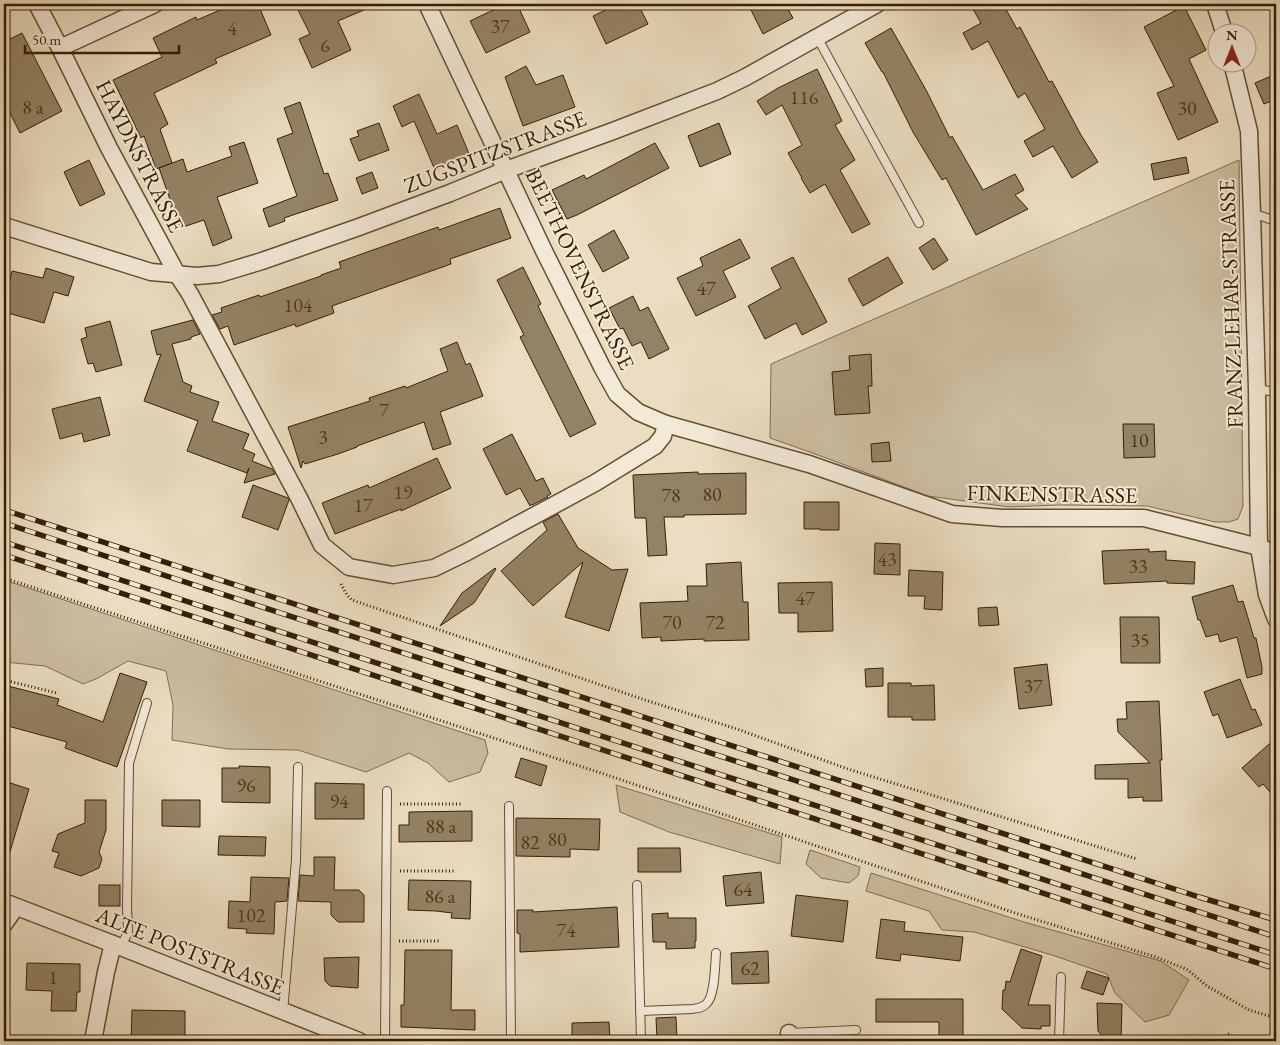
<svg xmlns="http://www.w3.org/2000/svg" width="1280" height="1045" viewBox="0 0 1280 1045" font-family="'EB Garamond',serif">
  <style>
    .green { fill: #ccbda0; stroke: #816e50 }
    .building { fill: #948264; stroke: #361f00 }
    .lines { fill: none; stroke-linecap: round; stroke-linejoin: round }
    .service-casing { stroke: #634e30; stroke-width: 10 }
    .minor-casing { stroke: #634e30; stroke-width: 19 }
    .path { stroke: #361f00; stroke-width: 3; stroke-dasharray: 1 2.5; stroke-linecap: butt }
    .service { stroke: #f2e9d7; stroke-width: 8 }
    .minor { stroke: #f2e9d7; stroke-width: 16 }
    .rail-casing { stroke: #361f00; stroke-width: 5.5 }
    .rail { stroke: #f2e9d7; stroke-width: 4; stroke-dasharray: 11; stroke-linecap: butt }
    .labels { text-anchor: middle; dominant-baseline: central; stroke-width: 4; stroke-linejoin: round; paint-order: stroke }
    .number-label { font-size: 20px; fill: #4e3819 }
    .street-label { font-size: 22px; fill: #361f00; stroke: #f2e9d7 }
  </style>
  <rect width="100%" height="100%" fill="#ebddc1"/>
  <filter id="stains"><feTurbulence type="fractalNoise" baseFrequency=".004" numOctaves="4"/><feColorMatrix values="0 0 0 0 .2 0 0 0 0 .09 0 0 0 0 .02 0 0 0 .5 -.17"/></filter>
  <radialGradient id="worn" r=".72"><stop offset=".6" stop-color="#630" stop-opacity="0"/><stop offset="1" stop-color="#630" stop-opacity=".3"/></radialGradient>
  <g class="green">
    <polygon points="1239,160 1243,506 1238,519 1229,522 1215,522 1147,506 1060,505 1009,507 928,496 818,455 770,438 771,364"/>
    <polygon points="4,580 485,740 488,753 480,772 449,782 428,763 409,753 366,772 298,750 228,749 172,740 173,705 166,671 128,661 96,679 83,684 45,666 4,662"/>
    <polygon points="616,785 782,837 780,864 669,832 620,812"/>
    <polygon points="810,850 860,867 858,876 849,883 821,878 806,864"/>
    <polygon points="871,873 1024,922 1161,961 1189,980 1169,1015 1145,1022 1115,993 1107,974 1052,955 974,932 942,930 929,911 866,891"/>
  </g>
  <g class="building">
    <polygon points="234,4 258,4 271,35 215,59 217,63 154,93 168,124 160,129 172,163 156,169 144,136 141,138 113,80 162,57 153,38 196,17 197,20"/>
    <polygon points="295,4 378,4 338,21 351,50 312,68 299,39 310,34"/>
    <polygon points="506,4 517,4 530,32 486,53 470,21"/>
    <polygon points="618,4 638,4 648,24 606,44 593,16"/>
    <polygon points="748,4 785,4 793,18 763,34"/>
    <polygon points="970,4 1003,4 1017,29 1020,27 1049,82 1052,81 1081,135 1098,162 1072,178 1053,146 1033,157 1024,141 1045,129 1025,93 1018,98 988,41 972,50 963,33 981,23"/>
    <polygon points="1184,6 1206,50 1189,59 1218,122 1178,140 1157,93 1174,86 1144,27"/>
    <polygon points="891,28 926,90 950,138 952,136 983,190 1015,174 1024,190 1015,195 1028,209 976,235 946,178 942,180 913,132 883,72 882,72 865,43"/>
    <polygon points="22,33 62,111 20,133 4,101 4,42"/>
    <polygon points="526,66 536,85 563,75 575,107 523,126 505,77"/>
    <polygon points="817,69 842,121 835,125 855,160 840,170 870,224 852,233 825,184 810,193 801,178 802,178 788,153 802,145 782,105 766,115 757,101 778,88"/>
    <polygon points="1276,74 1276,99 1264,104 1255,83"/>
    <polygon points="419,94 437,134 457,125 470,156 435,170 414,121 402,127 393,106"/>
    <polygon points="300,102 324,174 328,173 338,200 284,218 285,221 269,227 263,209 297,196 277,139 293,133 284,108"/>
    <polygon points="379,123 389,150 359,161 350,139 359,136 357,131"/>
    <polygon points="719,123 731,154 700,167 688,136"/>
    <polygon points="244,142 258,183 217,197 232,238 213,246 204,220 180,228 159,168 183,159 187,172 232,156 229,147"/>
    <polygon points="655,143 669,168 577,215 567,219 552,190 584,175 586,179"/>
    <polygon points="1186,157 1189,173 1154,180 1151,164"/>
    <polygon points="89,160 105,194 80,206 64,172"/>
    <polygon points="372,172 378,188 362,194 356,178"/>
    <polygon points="500,208 511,238 450,259 451,264 332,306 334,313 296,327 295,324 234,345 228,326 220,329 212,315 222,312 221,308 259,295 260,297 321,276 321,275 341,268 339,262 438,227 439,230"/>
    <polygon points="614,230 629,258 603,272 588,245"/>
    <polygon points="934,238 948,260 933,270 919,248"/>
    <polygon points="740,239 750,258 723,271 736,297 696,316 677,278 703,266 700,258"/>
    <polygon points="793,257 827,322 802,335 796,323 765,339 748,306 781,288 771,268"/>
    <polygon points="888,257 903,283 863,306 848,279"/>
    <polygon points="523,267 541,304 538,306 596,424 570,437 520,337 524,335 497,280"/>
    <polygon points="46,268 74,277 68,296 54,292 44,323 4,312 4,302 12,271 43,278"/>
    <polygon points="633,296 640,311 648,307 669,349 649,359 641,342 632,346 623,328 620,329 609,308"/>
    <polygon points="193,320 200,334 191,337 191,339 172,344 183,382 192,386 190,392 219,402 212,421 249,434 243,449 255,454 252,461 272,469 275,474 244,483 249,468 247,473 187,451 198,421 144,401 161,354 157,355 151,331"/>
    <polygon points="110,321 122,365 96,372 93,363 88,364 81,339 87,337 85,328"/>
    <polygon points="457,342 466,365 470,363 483,396 440,412 451,444 433,450 424,422 357,446 357,447 338,454 305,464 303,461 301,468 288,427 370,401 369,398 405,386 406,388 448,371 440,349"/>
    <polygon points="871,354 872,386 868,386 870,413 835,415 832,372 850,370 849,356"/>
    <polygon points="100,397 110,435 84,442 82,433 60,439 52,409"/>
    <polygon points="1123,424 1154,424 1155,457 1124,458"/>
    <polygon points="512,434 536,481 543,478 551,494 547,496 548,497 532,505 532,504 530,506 520,488 506,495 483,449"/>
    <polygon points="889,442 891,461 872,462 871,444"/>
    <polygon points="437,458 451,488 401,511 401,509 335,534 322,503 368,485 369,488"/>
    <polygon points="698,472 698,474 746,473 746,514 684,515 684,517 664,517 667,555 648,556 646,518 635,518 633,475"/>
    <polygon points="253,485 288,498 289,500 278,530 242,517"/>
    <polygon points="804,502 839,502 839,530 820,530 820,529 804,529"/>
    <polygon points="558,514 578,548 612,570 628,569 609,631 565,617 583,562 533,606 501,571 547,530 543,522"/>
    <polygon points="875,543 900,544 900,575 874,574"/>
    <polygon points="1149,549 1149,552 1166,551 1166,560 1195,562 1194,584 1167,583 1167,581 1104,584 1102,551"/>
    <polygon points="741,562 743,602 748,602 749,640 704,641 704,639 661,641 661,637 642,638 640,603 688,601 687,586 707,586 706,564"/>
    <polygon points="495,568 496,569 474,603 440,626 462,593"/>
    <polygon points="909,570 943,572 942,610 924,609 925,596 908,596"/>
    <polygon points="832,582 833,631 798,632 798,613 779,613 778,583"/>
    <polygon points="1233,585 1238,602 1243,601 1254,638 1256,638 1262,667 1262,674 1247,678 1237,637 1220,642 1218,634 1206,637 1200,620 1198,620 1192,597"/>
    <polygon points="997,607 999,625 979,626 978,608"/>
    <polygon points="1120,617 1159,617 1160,663 1121,663"/>
    <polygon points="1047,664 1052,705 1019,709 1014,668"/>
    <polygon points="883,668 883,686 866,687 865,669"/>
    <polygon points="120,673 147,682 117,767 65,748 67,742 4,725 4,685 59,699 57,705 103,722"/>
    <polygon points="1240,679 1252,710 1255,709 1262,725 1227,738 1218,714 1213,716 1204,692"/>
    <polygon points="888,683 911,683 911,686 934,685 935,720 912,720 912,717 888,717"/>
    <polygon points="1159,701 1162,760 1160,760 1162,801 1143,801 1143,797 1128,798 1128,779 1095,779 1095,765 1150,763 1118,732 1117,719 1127,719 1126,702"/>
    <polygon points="1276,738 1276,799 1263,784 1259,787 1242,768"/>
    <polygon points="521,758 547,766 541,786 515,777"/>
    <polygon points="239,766 270,767 270,803 222,802 222,768 239,768"/>
    <polygon points="4,781 29,789 8,858 4,858"/>
    <polygon points="315,783 364,784 364,819 315,819"/>
    <polygon points="85,800 106,800 106,830 99,852 102,859 99,868 81,876 54,867 59,853 52,851 58,834 85,823"/>
    <polygon points="162,800 200,800 200,827 162,826"/>
    <polygon points="472,811 472,841 399,842 399,825 409,825 409,812"/>
    <polygon points="516,818 600,819 599,850 570,849 570,857 516,856"/>
    <polygon points="219,836 266,837 265,856 218,855"/>
    <polygon points="638,848 680,848 681,872 638,872"/>
    <polygon points="314,857 335,857 334,890 359,890 364,895 364,922 338,922 331,915 331,902 298,901 300,875 314,876"/>
    <polygon points="761,872 764,903 726,906 723,876"/>
    <polygon points="251,877 289,878 287,901 275,902 274,934 246,933 247,929 228,928 229,901 250,902"/>
    <polygon points="409,880 471,881 470,919 451,918 452,913 436,911 408,910"/>
    <rect x="99" y="885" width="21" height="21"/>
    <polygon points="796,895 848,901 843,942 791,936"/>
    <polygon points="617,907 619,947 520,952 520,934 517,933 517,910 533,910 533,912"/>
    <polygon points="668,913 668,918 696,918 696,941 695,941 695,948 666,949 666,942 653,942 652,914"/>
    <polygon points="881,919 905,922 904,931 963,937 960,961 901,954 900,961 876,958"/>
    <polygon points="1021,949 1042,956 1028,1005 1050,1005 1050,1026 1041,1026 1041,1029 1022,1028 1002,1009 1003,990 1005,990 1006,981 1010,982"/>
    <polygon points="405,950 452,950 451,1010 475,1010 475,1030 401,1027 401,1005 404,1005"/>
    <polygon points="768,951 769,983 732,984 731,953"/>
    <polygon points="359,957 358,988 330,986 325,981 324,958"/>
    <polygon points="27,963 80,964 80,992 77,992 76,1011 51,1011 52,991 26,990"/>
    <polygon points="1087,971 1109,978 1103,995 1081,988"/>
    <polygon points="876,999 963,999 963,1040 939,1040 939,1022 876,1022"/>
    <polygon points="1097,1003 1122,1004 1121,1041 1107,1041 1098,1031"/>
    <polygon points="132,1010 185,1011 185,1041 131,1041"/>
    <polygon points="676,1017 677,1039 657,1040 656,1018"/>
    <polygon points="609,1022 610,1041 572,1041 572,1023"/>
  </g>
  <g class="lines">
    <g class="service-casing">
      <g id="service">
        <polyline points="817,37 919,223"/>
        <polyline points="1252,213 1276,221"/>
        <polyline points="1257,389 1276,392"/>
        <polyline points="509,806 511,1041"/>
        <polyline points="637,885 641,1041"/>
        <polyline points="121,947 128,932 127,906 129,763 147,703"/>
        <path d="M640,1011L692,1009C698,1008 703,1008 707,1003C715,995 715,965 716,953"/>
        <polyline points="283,1012 296,860 298,767"/>
        <polyline points="789,1033 856,1030"/>
        <polyline points="385,1041 387,791"/>
        <polyline points="1059,1041 1061,977"/>
      </g>
    </g>
    <g class="minor-casing">
      <g id="minor">
        <polyline points="37,4 60,48 109,148 177,274 190,294 299,498 322,545 349,567 393,575 434,568 467,552 595,483 655,446 663,436 666,424"/>
        <polyline points="427,4 544,251 602,367 617,394 638,412 666,424 809,464 952,514 1002,518 1144,518 1259,547 1276,554"/>
        <polyline points="1215,4 1224,32"/>
        <polyline points="60,48 155,4"/>
        <polyline points="1232,62 1249,131 1252,213 1257,389 1259,547 1267,595 1276,619"/>
        <polyline points="4,226 151,272 197,276 219,274 262,261 359,227 450,193 506,170 613,131 717,91 744,78 877,4"/>
        <polyline points="4,902 113,944 359,1041"/>
        <polyline points="4,924 16,907"/>
        <polyline points="789,1033 789,1041"/>
        <polyline points="93,1041 106,972 113,944"/>
      </g>
    </g>
    <g class="path">
      <polyline points="4,578 601,773 1015,913 1156,957 1188,970 1207,986 1249,1010 1276,1018"/>
      <polyline points="341,584 347,595 352,600 645,700 734,728 848,769 1137,859"/>
      <polyline points="4,680 57,693"/>
      <polyline points="400,804 462,804"/>
      <polyline points="400,871 454,871"/>
      <polyline points="399,941 440,941"/>
      <polyline points="1228,1034 1246,1041"/>
    </g>
    <use href="#service" class="service"/>
    <use href="#minor" class="minor"/>
    <g class="rail-casing">
      <g id="rail">
        <polyline points="4,510 1199,897 1276,920"/>
        <polyline points="4,523 1276,937"/>
        <polyline points="4,542 1276,955"/>
        <polyline points="4,555 1276,969"/>
      </g>
    </g>
    <use href="#rail" class="rail"/>
  </g>
  <g class="labels">
    <g class="number-label">
      <text x="500" y="26">37</text>
      <text x="232" y="28">4</text>
      <text x="325" y="45">6</text>
      <text x="804" y="97">116</text>
      <text x="33" y="107">8 a</text>
      <text x="1187" y="108">30</text>
      <text x="706" y="288">47</text>
      <text x="298" y="305">104</text>
      <text x="384" y="410">7</text>
      <text x="323" y="437">3</text>
      <text x="1139" y="440">10</text>
      <text x="403" y="492">19</text>
      <text x="712" y="494">80</text>
      <text x="671" y="495">78</text>
      <text x="363" y="505">17</text>
      <text x="887" y="559">43</text>
      <text x="1138" y="566">33</text>
      <text x="805" y="598">47</text>
      <text x="672" y="622">70</text>
      <text x="715" y="622">72</text>
      <text x="1140" y="640">35</text>
      <text x="1033" y="686">37</text>
      <text x="246" y="785">96</text>
      <text x="339" y="801">94</text>
      <text x="441" y="826">88 a</text>
      <text x="557" y="839">80</text>
      <text x="530" y="842">82</text>
      <text x="743" y="889">64</text>
      <text x="440" y="896">86 a</text>
      <text x="251" y="915">102</text>
      <text x="566" y="930">74</text>
      <text x="750" y="968">62</text>
      <text x="53" y="977">1</text>
    </g>
    <g class="street-label">
      <text transform="translate(495 152) rotate(-21)">ZUGSPITZSTRASSE</text>
      <text transform="translate(140 156) rotate(63)">HAYDNSTRASSE</text>
      <text transform="translate(580 269) rotate(64)">BEETHOVENSTRASSE</text>
      <text transform="translate(1231 304) rotate(-92)">FRANZ-LEHAR-STRASSE</text>
      <text transform="translate(1052 494) rotate(1)">FINKENSTRASSE</text>
      <text transform="translate(190 951) rotate(22)">ALTE POSTSTRASSE</text>
    </g>
  </g>
  <rect width="1280" height="1045" fill="none" stroke="#ebddc1" stroke-width="20"/>
  <rect x="5" y="5" width="1270" height="1035" fill="none" stroke="#361f00" stroke-width="2.5"/>
  <rect x="10" y="10" width="1260" height="1025" fill="none" stroke="#361f00"/>
  <g transform="translate(1232 48)"><circle r="24" fill="#f2e9d7" stroke="#a79881"/>
  <path d="M0-4L9 19L0 12L-9 19Z" fill="#8f2418"/>
  <text y="-8" font-size="14" font-weight="bold" text-anchor="middle" fill="#361f00">N</text>
  </g>
  <path d="M25 45v8h154v-8" fill="none" stroke="#361f00" stroke-width="2.5"/>
  <text x="32" y="45" font-size="15" fill="#361f00" stroke="#f2e9d7" stroke-width="4" paint-order="stroke">50 m</text>
  <rect width="100%" height="100%" filter="url(#stains)"/>
  <rect width="100%" height="100%" fill="url(#worn)"/>
</svg>
